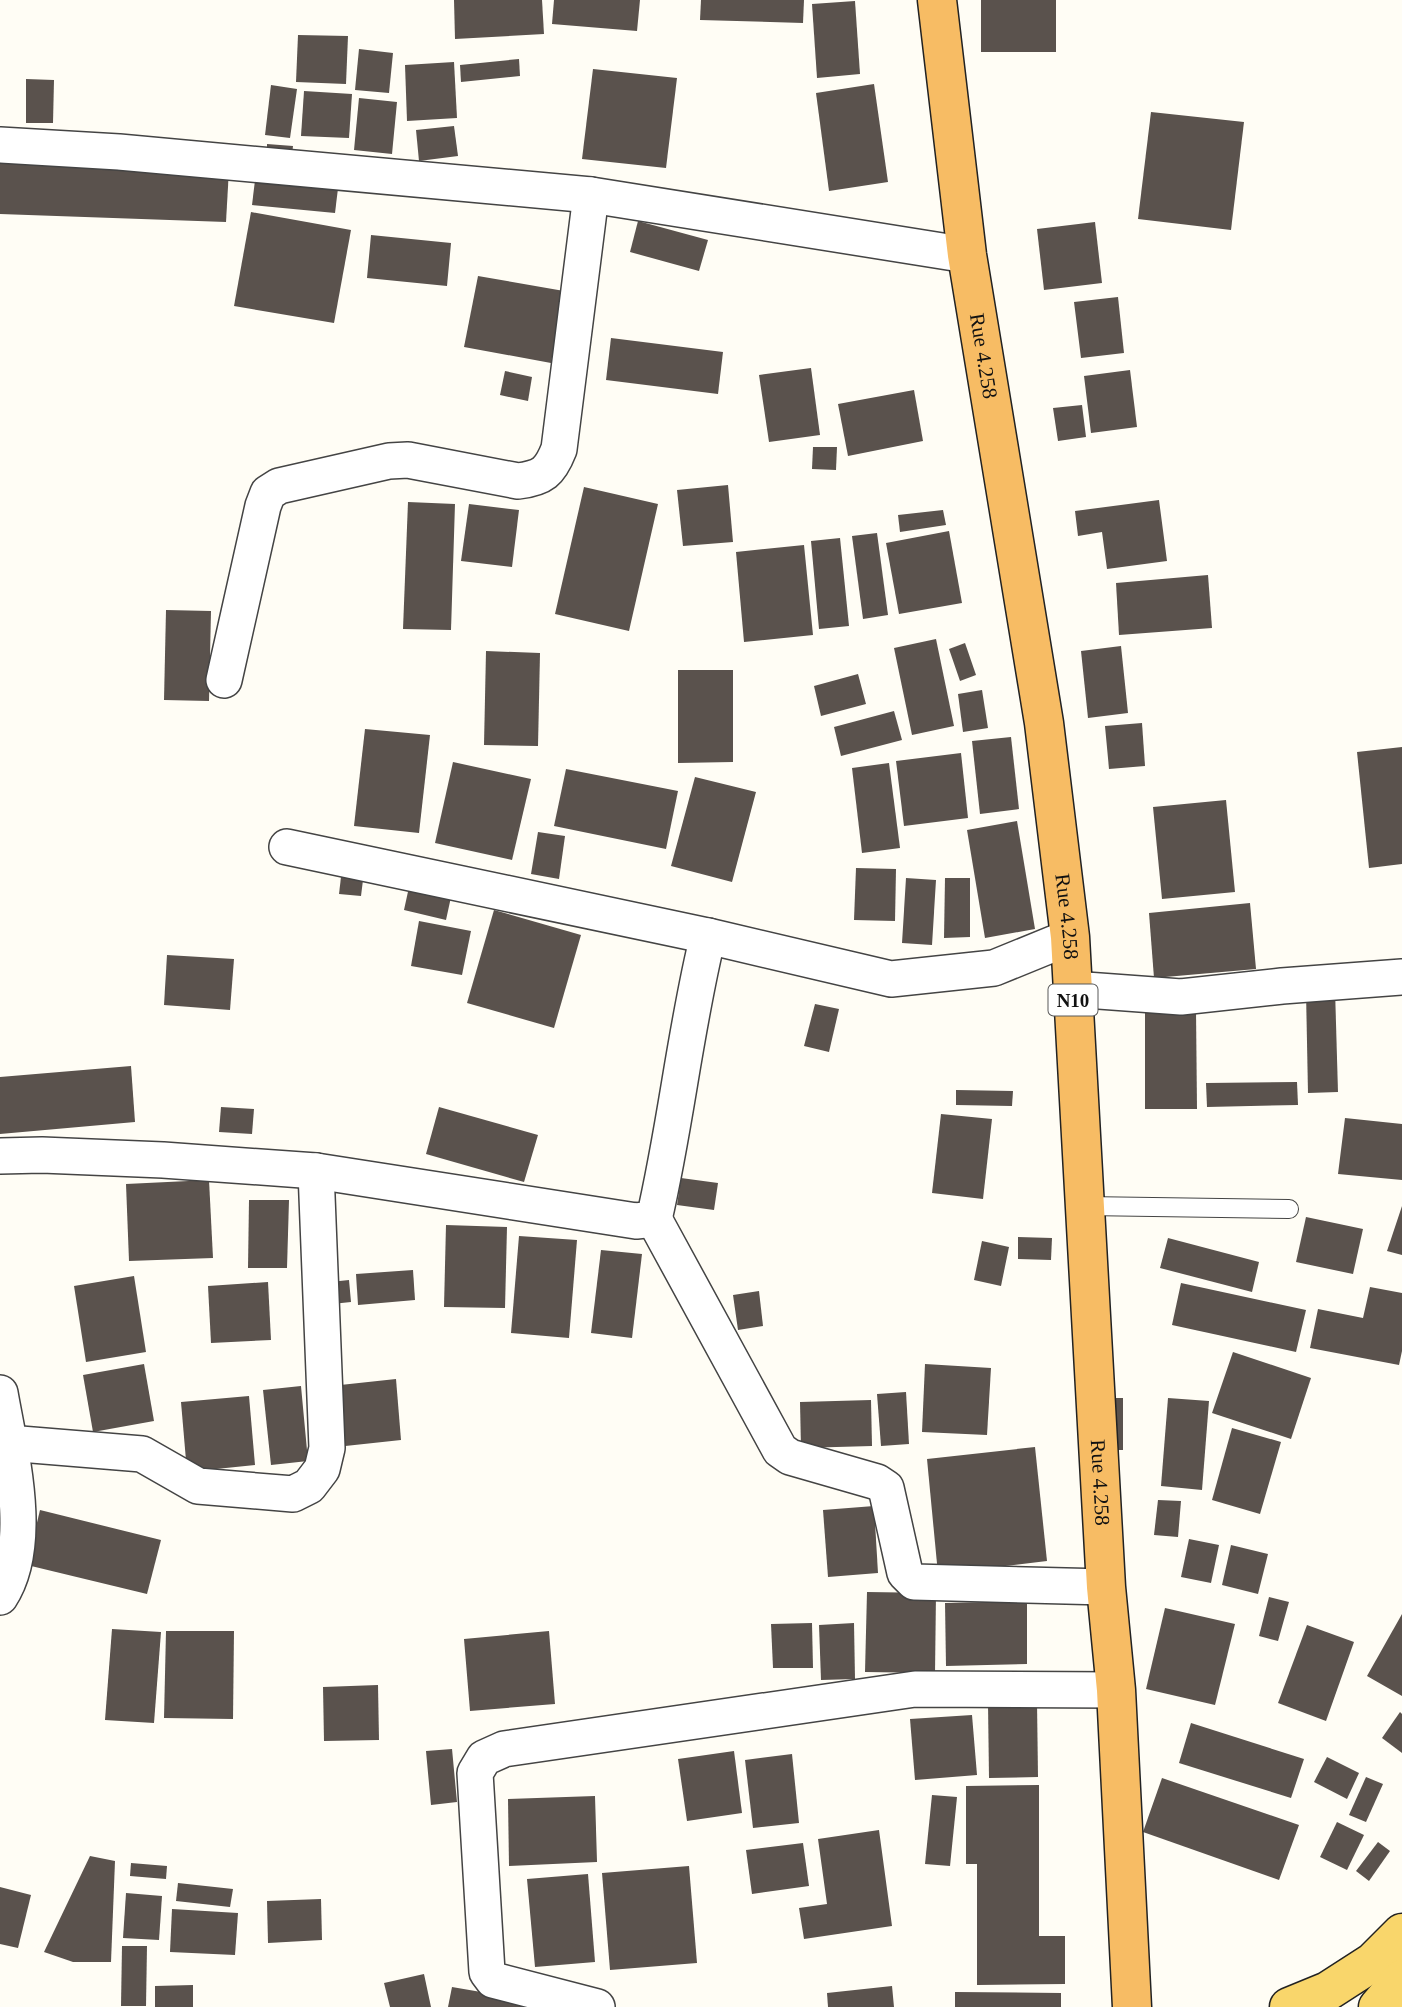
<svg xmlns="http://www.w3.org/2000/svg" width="1402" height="2007" viewBox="0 0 1402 2007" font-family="'Times New Roman',serif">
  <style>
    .building { fill: #5a524d }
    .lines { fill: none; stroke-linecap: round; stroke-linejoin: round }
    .service-casing { stroke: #444; stroke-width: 20 }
    .minor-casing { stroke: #444; stroke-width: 38 }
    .primary-casing { stroke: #222; stroke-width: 41 }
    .trunk-casing { stroke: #222; stroke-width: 41 }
    .service { stroke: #fff; stroke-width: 18 }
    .minor { stroke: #fff; stroke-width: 35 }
    .primary { stroke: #f9d66b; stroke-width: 38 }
    .trunk { stroke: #f7bc64; stroke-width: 38 }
    .labels { text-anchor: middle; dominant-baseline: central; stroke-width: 7; stroke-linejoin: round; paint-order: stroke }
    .shield { fill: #fff; stroke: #585858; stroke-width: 2 }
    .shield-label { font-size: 19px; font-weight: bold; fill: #111 }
    .street-label { font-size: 21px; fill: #111; stroke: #fff }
  </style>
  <rect width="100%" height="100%" fill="#fffdf5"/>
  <g class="building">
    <polygon points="454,0 542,0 544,34 455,39"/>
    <polygon points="554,0 640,0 637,31 552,24"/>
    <polygon points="701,0 804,0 803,23 700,20"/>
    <rect x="981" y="0" width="75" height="52"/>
    <polygon points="855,1 860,74 817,78 812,4"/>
    <polygon points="298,35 348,36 346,84 296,82"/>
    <polygon points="359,49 393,53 389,93 355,90"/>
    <polygon points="519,59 520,76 461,82 460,65"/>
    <polygon points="454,62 457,118 407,121 405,65"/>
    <polygon points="593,69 677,78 666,168 582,159"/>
    <polygon points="26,79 54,80 53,123 26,123"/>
    <polygon points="874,84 888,182 829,191 816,93"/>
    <polygon points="271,85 297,89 290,138 265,135"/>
    <polygon points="304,91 352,94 349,138 301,136"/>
    <polygon points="359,98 397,102 392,154 354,150"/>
    <polygon points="1151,112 1244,122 1231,230 1138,219"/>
    <polygon points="454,126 458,156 419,161 416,130"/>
    <polygon points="267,144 293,146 292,155 267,155"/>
    <polygon points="0,160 229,169 226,222 0,214"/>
    <polygon points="256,172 339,180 335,213 252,205"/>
    <polygon points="251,212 351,230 334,323 234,306"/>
    <polygon points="638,221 708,240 699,271 630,252"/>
    <polygon points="1095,222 1102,283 1044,290 1037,229"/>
    <polygon points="371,235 451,243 447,286 367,278"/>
    <polygon points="478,276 564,291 551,363 464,347"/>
    <polygon points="1118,297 1124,353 1081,358 1074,302"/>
    <polygon points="611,338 723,352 718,394 606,380"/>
    <polygon points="811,368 820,435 769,442 759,375"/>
    <polygon points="1130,370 1137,427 1091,433 1084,376"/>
    <polygon points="505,371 532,377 528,401 500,395"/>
    <polygon points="914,390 923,441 848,456 838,404"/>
    <polygon points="1082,405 1086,437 1058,441 1053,408"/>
    <polygon points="813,447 837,447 836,470 812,469"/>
    <polygon points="728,485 733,542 683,546 677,490"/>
    <polygon points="584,487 658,504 629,631 555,614"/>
    <polygon points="1159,500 1167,561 1107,569 1102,532 1078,536 1075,511"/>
    <polygon points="408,502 455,504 451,630 403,629"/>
    <polygon points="469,504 519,510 512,567 461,561"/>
    <polygon points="943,510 946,525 900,532 898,515"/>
    <polygon points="949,531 962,603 899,614 886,543"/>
    <polygon points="877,533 888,615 863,619 852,536"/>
    <polygon points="840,538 849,626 819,629 811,541"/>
    <polygon points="804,545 813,635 744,642 736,552"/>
    <polygon points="1208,575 1212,628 1119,635 1116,583"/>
    <polygon points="166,610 211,611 209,701 164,700"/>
    <polygon points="936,639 954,726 912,735 894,648"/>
    <polygon points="965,643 976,675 960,681 949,649"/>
    <polygon points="1121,646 1128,713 1088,718 1081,651"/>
    <polygon points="486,651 540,653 538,746 484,745"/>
    <polygon points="678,670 733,670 733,762 678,763"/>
    <polygon points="858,674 866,704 821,716 814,686"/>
    <polygon points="982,690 988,728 963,732 958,694"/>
    <polygon points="894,711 902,740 841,756 834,727"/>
    <polygon points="1142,723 1145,766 1109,769 1105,726"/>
    <polygon points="365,729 430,735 419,833 354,826"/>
    <polygon points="1011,737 1019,809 980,814 972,741"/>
    <polygon points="1402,747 1402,864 1369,868 1357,752"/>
    <polygon points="961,753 968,818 904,826 896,761"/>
    <polygon points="453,762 531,779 512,860 435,843"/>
    <polygon points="889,763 900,848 862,853 852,768"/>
    <polygon points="566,769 678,791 666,849 554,826"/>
    <polygon points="695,777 756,792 732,882 671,866"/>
    <polygon points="1226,800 1235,892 1162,899 1153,807"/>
    <polygon points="1017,821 1035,929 985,938 967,830"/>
    <polygon points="538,832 565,836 559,879 531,874"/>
    <polygon points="856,868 896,869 895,921 854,920"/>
    <polygon points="341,877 363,880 361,896 339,894"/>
    <polygon points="906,878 936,880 932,945 902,943"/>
    <polygon points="945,878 970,878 970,937 944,938"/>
    <polygon points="409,887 451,897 446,920 404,910"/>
    <polygon points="1250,903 1256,969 1154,978 1149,913"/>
    <polygon points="494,910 581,935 554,1028 467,1003"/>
    <polygon points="419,921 471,931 462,975 411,966"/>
    <polygon points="167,955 234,959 230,1010 164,1005"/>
    <polygon points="1335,989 1338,1092 1308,1093 1306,991"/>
    <polygon points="815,1004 839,1009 829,1052 804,1046"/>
    <polygon points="1145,1010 1196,1010 1197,1109 1145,1109"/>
    <polygon points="131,1066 135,1122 0,1134 0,1077"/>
    <polygon points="1297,1082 1298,1105 1207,1107 1206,1083"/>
    <polygon points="956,1090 1013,1091 1012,1106 956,1105"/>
    <polygon points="221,1107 254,1109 252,1134 219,1132"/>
    <polygon points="439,1107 538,1135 524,1182 426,1154"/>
    <polygon points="941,1114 992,1119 983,1199 932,1193"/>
    <polygon points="1345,1118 1402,1124 1402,1180 1338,1174"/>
    <polygon points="681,1178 718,1183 714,1210 677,1205"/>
    <polygon points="209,1180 213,1258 129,1261 126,1184"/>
    <polygon points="249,1200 289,1200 287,1268 248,1268"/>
    <polygon points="1402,1206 1402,1255 1387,1251"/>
    <polygon points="1306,1217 1363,1229 1353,1274 1296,1262"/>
    <polygon points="446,1225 507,1227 505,1308 444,1307"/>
    <polygon points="519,1236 577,1240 569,1338 511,1333"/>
    <polygon points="1018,1237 1052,1238 1051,1260 1018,1259"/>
    <polygon points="1168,1238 1259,1262 1252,1292 1160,1268"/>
    <polygon points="982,1241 1009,1247 1001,1286 974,1280"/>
    <polygon points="601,1250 642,1254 632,1338 591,1333"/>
    <polygon points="413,1270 415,1300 358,1305 356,1274"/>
    <polygon points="134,1276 146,1352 86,1362 74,1286"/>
    <polygon points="349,1280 351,1302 332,1304 330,1282"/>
    <polygon points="268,1282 271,1340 211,1343 208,1286"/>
    <polygon points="1181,1283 1306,1310 1296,1352 1172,1325"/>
    <polygon points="1370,1287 1402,1293 1402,1351 1399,1365 1310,1348 1318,1309 1363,1318"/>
    <polygon points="759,1291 763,1326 738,1330 733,1295"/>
    <polygon points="1233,1352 1311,1378 1291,1439 1212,1413"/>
    <polygon points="144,1364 154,1421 93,1432 83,1375"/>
    <polygon points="925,1364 991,1368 987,1435 922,1432"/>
    <polygon points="396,1379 401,1440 336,1447 331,1386"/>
    <polygon points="301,1386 308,1461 271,1465 263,1390"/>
    <polygon points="906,1392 909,1444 881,1446 877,1394"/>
    <polygon points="249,1396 255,1465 187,1472 181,1402"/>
    <polygon points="1112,1398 1123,1398 1123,1450 1111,1450"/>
    <polygon points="1168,1398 1209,1401 1202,1490 1161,1486"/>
    <polygon points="871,1400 872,1446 801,1448 800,1402"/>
    <polygon points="1232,1428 1281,1442 1260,1514 1212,1500"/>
    <polygon points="1035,1447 1047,1561 938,1574 927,1459"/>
    <polygon points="1158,1500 1181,1501 1178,1537 1154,1535"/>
    <polygon points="874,1506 878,1573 828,1577 823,1510"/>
    <polygon points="40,1510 161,1540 147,1594 27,1565"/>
    <polygon points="1189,1539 1219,1545 1211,1583 1181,1577"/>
    <polygon points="1231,1545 1268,1554 1258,1594 1222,1585"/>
    <polygon points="867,1592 936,1593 935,1673 865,1672"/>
    <polygon points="1269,1597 1289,1602 1278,1641 1259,1636"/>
    <polygon points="1027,1601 1027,1664 946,1666 945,1603"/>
    <polygon points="1165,1608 1235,1624 1215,1705 1146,1689"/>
    <polygon points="1402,1614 1402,1696 1367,1676"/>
    <polygon points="812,1623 813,1668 773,1668 771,1624"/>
    <polygon points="854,1623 855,1679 821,1680 819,1625"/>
    <polygon points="1307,1625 1354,1642 1326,1721 1278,1703"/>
    <polygon points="112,1629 161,1632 154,1723 105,1720"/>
    <polygon points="166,1631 234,1631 233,1719 164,1718"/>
    <polygon points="549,1631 555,1704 470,1711 464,1639"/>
    <polygon points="378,1685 379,1740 324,1741 323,1687"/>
    <polygon points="1037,1702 1038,1777 989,1778 988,1703"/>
    <polygon points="1400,1712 1402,1714 1402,1753 1382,1738"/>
    <polygon points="972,1715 977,1775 915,1780 910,1719"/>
    <polygon points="1191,1723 1304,1759 1291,1798 1179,1763"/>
    <polygon points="452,1749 457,1802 431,1805 426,1751"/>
    <polygon points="734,1751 742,1813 687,1821 678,1759"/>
    <polygon points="792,1754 799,1823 753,1828 745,1760"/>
    <polygon points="1327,1757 1359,1773 1347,1799 1314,1782"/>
    <polygon points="1366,1777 1383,1784 1366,1822 1349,1815"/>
    <polygon points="1162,1778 1299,1825 1279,1880 1143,1832"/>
    <polygon points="1039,1785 1039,1936 1065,1936 1065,1984 977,1985 977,1864 966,1864 966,1786"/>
    <polygon points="932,1795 957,1797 950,1866 925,1864"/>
    <polygon points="595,1796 597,1862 509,1866 508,1799"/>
    <polygon points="1337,1822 1364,1835 1347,1870 1320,1857"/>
    <polygon points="879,1830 892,1926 804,1939 799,1908 827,1904 818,1839"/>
    <polygon points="1378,1842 1390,1851 1369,1881 1356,1871"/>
    <polygon points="803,1843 809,1886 752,1894 746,1850"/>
    <polygon points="90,1856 115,1861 111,1962 73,1962 44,1952"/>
    <polygon points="131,1863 167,1866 166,1879 130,1876"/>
    <polygon points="689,1866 697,1963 610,1970 602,1873"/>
    <polygon points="588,1874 595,1962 535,1967 527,1879"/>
    <polygon points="178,1883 233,1889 230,1907 176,1901"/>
    <polygon points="0,1887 31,1895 18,1948 0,1944"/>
    <polygon points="126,1893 162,1896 159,1940 123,1938"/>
    <polygon points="321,1899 322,1940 268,1943 267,1901"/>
    <polygon points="172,1909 238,1913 235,1955 170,1952"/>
    <polygon points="122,1946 147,1946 146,2006 121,2006"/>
    <polygon points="424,1974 431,2007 390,2007 384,1983"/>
    <polygon points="193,1985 193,2007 155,2007 155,1986"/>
    <polygon points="892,1986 894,2007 828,2007 827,1993"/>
    <polygon points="452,1987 562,2006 562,2007 448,2007"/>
    <polygon points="955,1992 1061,1993 1061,2007 955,2007"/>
  </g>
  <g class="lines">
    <g class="service-casing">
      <polyline id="service" points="1085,1206 1289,1209"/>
    </g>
    <g class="minor-casing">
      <g id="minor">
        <polyline points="0,145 119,152 591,195 967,255"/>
        <path d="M224,680L263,506L268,493L279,486L389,461L408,460L518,481C543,478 550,472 559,449L591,195"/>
        <polyline points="287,847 708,936 891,979 994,968 1070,937"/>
        <polyline points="1072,989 1181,997 1282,986 1402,977"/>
        <path d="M0,1156L42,1155L163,1160L316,1171L636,1221L654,1219C676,1125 685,1029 708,936"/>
        <polyline points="654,1219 780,1450 790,1457 877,1482 886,1488 905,1573 914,1582 1106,1587"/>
        <path d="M0,1393C10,1451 35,1544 0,1597"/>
        <polyline points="8,1443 142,1454 198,1486 293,1494 309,1486 322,1469 327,1448 316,1171"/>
        <polyline points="597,2007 493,1980 487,1972 475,1773 484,1758 504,1749 915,1689 1116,1690"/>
      </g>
    </g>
    <g class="primary-casing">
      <g id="primary">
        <polyline points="1289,2007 1328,1991 1373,1962 1402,1933"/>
        <polyline points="1378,2007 1402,1979"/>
      </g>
    </g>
    <g class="trunk-casing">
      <g id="trunk">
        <path id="s1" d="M937,0L967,255L1044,723L1070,937L1106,1587L1116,1690L1132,2007"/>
      </g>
    </g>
    <use href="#service" class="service"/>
    <use href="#minor" class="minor"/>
    <use href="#primary" class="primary"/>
    <use href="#trunk" class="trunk"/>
  </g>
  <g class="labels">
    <rect class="shield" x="1048.5" y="984.5" width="49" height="31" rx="5"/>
    <g class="shield-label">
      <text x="1073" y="1000">N10</text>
    </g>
    <g class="street-label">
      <text stroke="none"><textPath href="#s1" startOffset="359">Rue 4.258</textPath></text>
      <text stroke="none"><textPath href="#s1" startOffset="926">Rue 4.258</textPath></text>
      <text stroke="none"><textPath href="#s1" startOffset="1493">Rue 4.258</textPath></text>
    </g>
  </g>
</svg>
